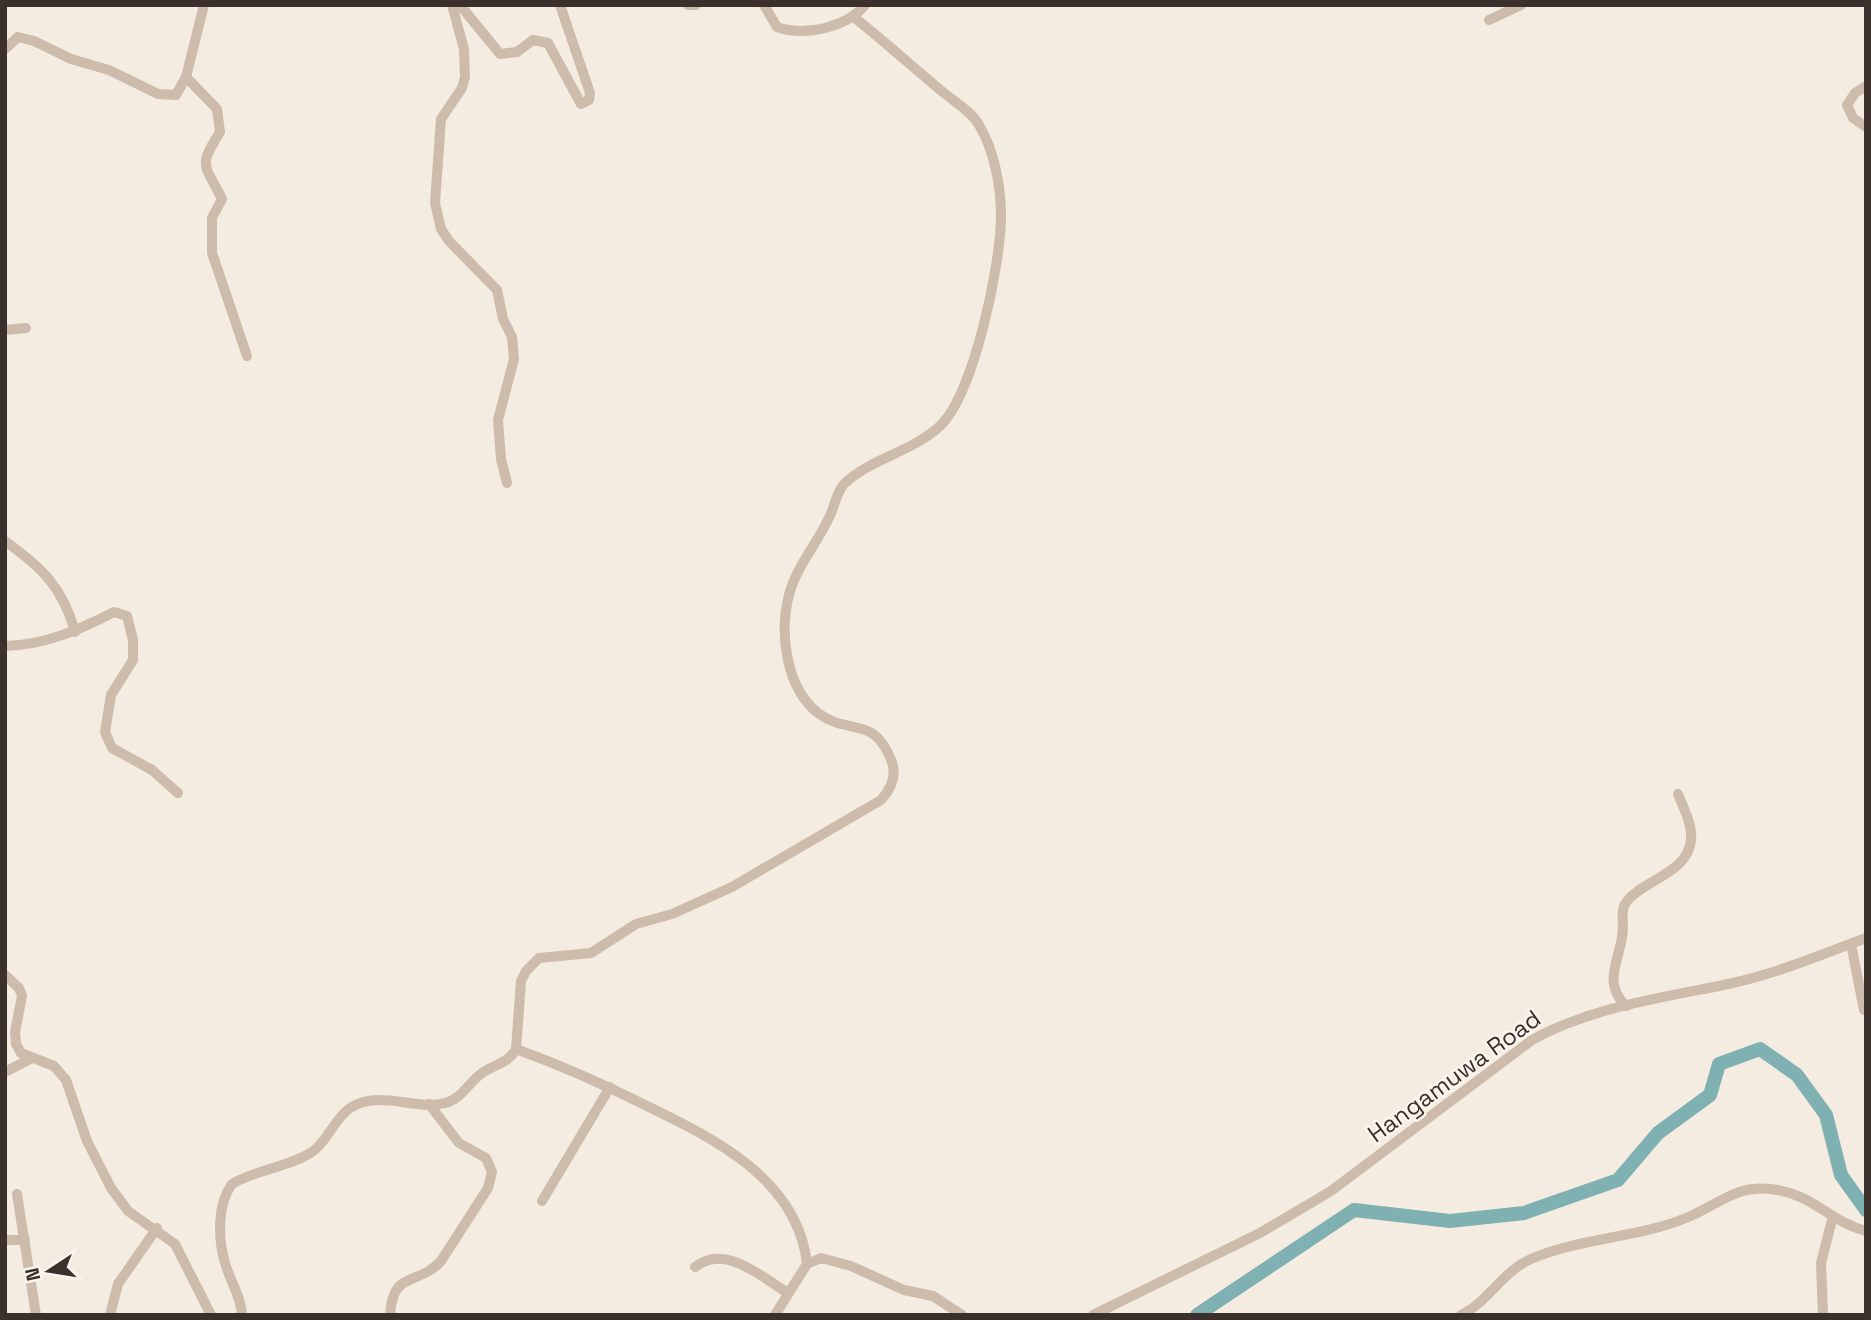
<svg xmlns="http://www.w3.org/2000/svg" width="1871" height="1320" viewBox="0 0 1871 1320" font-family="'Space Grotesk',sans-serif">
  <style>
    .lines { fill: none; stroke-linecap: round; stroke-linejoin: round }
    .river { stroke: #7fb0b2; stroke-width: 14 }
    .minor { stroke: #cdbbac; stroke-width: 10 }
    .labels { text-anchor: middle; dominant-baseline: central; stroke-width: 5; stroke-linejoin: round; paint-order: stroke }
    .street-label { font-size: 24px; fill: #3b302b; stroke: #fbf5ee }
  </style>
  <rect width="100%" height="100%" fill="#f4ebe1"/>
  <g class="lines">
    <polyline class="river" points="1197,1315 1354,1210 1450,1221 1524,1213 1618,1180 1658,1133 1710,1095 1719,1064 1760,1049 1797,1075 1826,1115 1841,1175 1866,1210"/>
    <g class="minor">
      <polyline points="452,5 464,49 465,77 462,88 441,119 435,203 441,229 449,241 497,290 503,319 512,337 514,359 498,420 501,459 507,483"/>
      <polyline points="460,5 500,54 517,52 533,40 548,43 581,104 589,100 590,93 560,5"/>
      <polyline points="688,5 696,5"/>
      <path d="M764,5L777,27C805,37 847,27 865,5"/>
      <polyline points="1489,20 1521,5"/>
      <polyline points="5,49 18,37 34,41 71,59 109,70 158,94 176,95 186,77 204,5"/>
      <path d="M186,77L217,109L220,132C198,167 204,163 222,199L212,218V253L247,356"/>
      <polyline points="1866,86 1855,93 1847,105 1853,118 1866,127"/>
      <polyline points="5,330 26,328"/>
      <path d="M5,541C41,567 63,587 75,632"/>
      <path d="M5,646C45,645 79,630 114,612L127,616L133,640V660L111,695L105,732L112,748L152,770L178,793"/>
      <polyline points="1851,944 1864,1010"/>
      <polyline points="5,975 19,988 22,996 15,1032 16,1044 21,1053 54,1066 66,1080 87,1141 111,1188 128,1211 175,1244 211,1315"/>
      <path d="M1626,1006C1603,984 1618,963 1622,937C1625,925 1619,910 1627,901C1645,879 1688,873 1691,840C1693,826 1683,807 1678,794"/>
      <path d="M516,1049C560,1065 601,1083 643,1104C711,1137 798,1178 807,1264"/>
      <polyline points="5,1072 32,1058"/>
      <polyline points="17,1194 36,1315"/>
      <polyline points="542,1201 610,1087"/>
      <polyline points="5,1240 25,1240"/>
      <path d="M695,1267C726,1243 761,1277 788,1293"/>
      <polyline points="110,1315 118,1284 157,1228"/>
      <path d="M242,1315C241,1296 230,1281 225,1263C218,1239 217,1204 232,1184C257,1169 287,1168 312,1152C328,1141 334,1119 350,1108C380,1089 415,1111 445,1103C462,1099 469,1082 482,1073C495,1064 509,1063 516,1049L521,981L526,971L539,958L591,953L636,924L672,914L732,887L881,800C890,790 897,777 892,762C873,713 850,737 818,713C786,688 779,633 789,595C797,564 820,541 832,511C835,503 838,489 845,483C872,458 912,452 940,426C974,394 1001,264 1001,216C1001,186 994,150 979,125C972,112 955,102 944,93C914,68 885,42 855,18"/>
      <path d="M390,1315C393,1269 417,1287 441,1261L488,1188L492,1172L486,1158L459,1143L429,1104"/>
      <polyline points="775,1315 807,1264 821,1258 851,1266 904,1290 933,1296 962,1315"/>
      <path d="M1093,1315L1260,1233L1331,1191L1532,1040C1591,1007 1662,998 1728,984C1776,974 1820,955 1866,938"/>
      <path d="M1461,1315C1488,1302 1503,1271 1531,1259C1579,1238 1638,1238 1686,1218C1716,1206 1735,1185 1770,1189C1813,1193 1828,1221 1866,1231"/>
      <polyline points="1823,1315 1821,1263 1833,1216"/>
    </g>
  </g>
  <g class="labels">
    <g class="street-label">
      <text transform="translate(1454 1076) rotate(-36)">Hangamuwa Road</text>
    </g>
  </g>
  <rect width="1871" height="1320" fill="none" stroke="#3b302b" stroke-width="14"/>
  <g transform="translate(49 1271) rotate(258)" stroke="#fbf5ee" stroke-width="5" paint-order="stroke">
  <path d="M0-5L12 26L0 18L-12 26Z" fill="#3b302b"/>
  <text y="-10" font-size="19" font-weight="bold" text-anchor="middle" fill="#3b302b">N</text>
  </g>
</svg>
